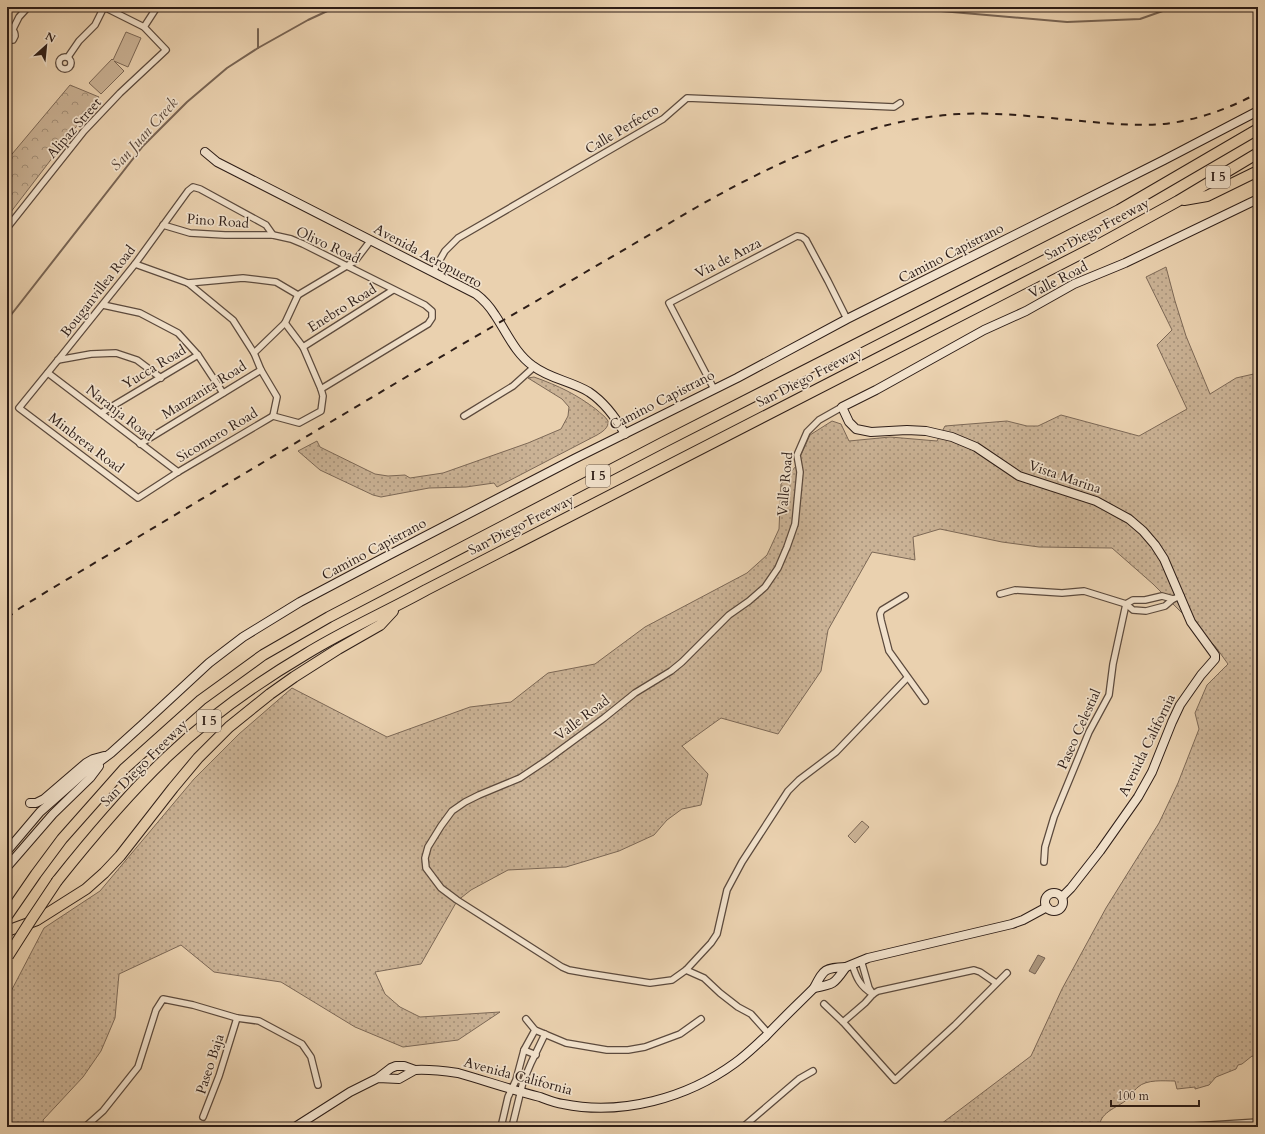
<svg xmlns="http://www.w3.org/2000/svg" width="1265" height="1134" viewBox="0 0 1265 1134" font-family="Cardo,serif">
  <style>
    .grass { fill: url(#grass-dots); stroke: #7c6856 }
    .forest { fill: url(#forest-crowns); stroke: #7c6856 }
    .garden { fill: #cab295; stroke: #7c6856 }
    .water { fill: #aa947b; stroke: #786453 }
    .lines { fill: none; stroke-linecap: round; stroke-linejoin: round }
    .stream { stroke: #786453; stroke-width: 2 }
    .street-casing { stroke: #5c4a3d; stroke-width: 8 }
    .secondary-casing { stroke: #2d1d17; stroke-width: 10 }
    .highway-casing { stroke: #2d1d17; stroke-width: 12 }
    .street { stroke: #f1e1cb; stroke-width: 5.5 }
    .secondary { stroke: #f1e1cb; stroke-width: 8 }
    .highway { stroke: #ead1af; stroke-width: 10 }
    .rail { stroke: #2d1d17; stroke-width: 2; stroke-dasharray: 7 7; stroke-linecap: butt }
    .highway-bridge-casing { stroke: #2d1d17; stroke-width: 12; stroke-linecap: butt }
    .highway-bridge { stroke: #ead1af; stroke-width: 10 }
    .labels { text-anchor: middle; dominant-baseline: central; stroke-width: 3.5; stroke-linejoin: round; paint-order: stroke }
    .shield { fill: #f1e1cb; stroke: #68584d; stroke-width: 1 }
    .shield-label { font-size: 13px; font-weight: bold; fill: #2d1d17 }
    .street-label { font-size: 14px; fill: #2d1d17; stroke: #f1e1cb }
    .water-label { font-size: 15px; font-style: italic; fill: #59473a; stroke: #f1e1cb }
  </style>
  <defs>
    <pattern id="grass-dots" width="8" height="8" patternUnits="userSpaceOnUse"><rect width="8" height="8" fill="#cab295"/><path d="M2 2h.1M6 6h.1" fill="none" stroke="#a49079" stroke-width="1.8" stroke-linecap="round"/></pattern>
    <pattern id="forest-crowns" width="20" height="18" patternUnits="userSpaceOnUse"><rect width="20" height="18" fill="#cab295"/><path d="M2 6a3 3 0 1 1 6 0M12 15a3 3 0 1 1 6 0" fill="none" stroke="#a49079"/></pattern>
  </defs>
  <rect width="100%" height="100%" fill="#ead1af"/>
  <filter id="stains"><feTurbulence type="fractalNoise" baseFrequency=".005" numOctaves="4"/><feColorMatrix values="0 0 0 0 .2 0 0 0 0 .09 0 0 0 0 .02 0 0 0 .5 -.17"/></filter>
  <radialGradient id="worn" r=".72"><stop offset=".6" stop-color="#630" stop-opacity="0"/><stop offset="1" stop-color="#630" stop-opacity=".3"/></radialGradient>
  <g class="grass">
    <path d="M1166,267L1175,301L1186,336L1210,394L1236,378L1258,373V1058L1252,1056L1242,1064L1238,1065L1236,1069L1216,1077L1209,1085L1195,1089V1087L1177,1089L1175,1081C1164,1081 1147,1079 1138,1087C1136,1089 1134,1091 1131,1093L1130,1097C1119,1108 1101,1110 1099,1127H937L1031,1056L1062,989L1106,908L1159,823L1178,783L1199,729L1195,713L1207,685L1228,664L1215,646L1153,584L1112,548L1039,547L1002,542L940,529L913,537L915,560L872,552L828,630L821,671L778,734L721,718L682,746L708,774L701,805L682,809L667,820L654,835L619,851L566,867L508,870L471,890L457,901L421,964L375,972L385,994L400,1007L420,1017L500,1012L458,1040L403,1047L355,1027L281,982L214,972L181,945L119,974L115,1018L101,1051L83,1077L43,1120L45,1127H7V999L44,928L100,891L194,779L239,734L292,688L387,737L470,707L511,702L548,673L595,664L645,627L747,573L767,555L779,529L781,484L796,466L810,435L832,421L841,424L849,441L890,437L937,441L945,426L1007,421L1027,426H1038L1061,415L1139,436L1187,409L1157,345L1172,330L1146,277Z"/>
    <path d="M534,377C559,386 576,394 597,410C600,413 606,417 608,421C609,428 602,432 597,435L497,487L494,483L466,487L429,488L381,497L373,495L320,470L298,451L317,441L320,447L375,474L388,476L405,475L410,478L443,473L528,443L561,429L568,416L569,407L562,399L528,378Z"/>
  </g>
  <polygon class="forest" points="70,85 99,97 7,217 7,160"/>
  <g class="garden">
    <polygon points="126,32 141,38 128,67 114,61 124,71 101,94 89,83 112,59 113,60"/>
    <polygon points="862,821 869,827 855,843 848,836"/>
  </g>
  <polygon class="water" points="1038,955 1045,958 1035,974 1029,971"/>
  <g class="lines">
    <g class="stream">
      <polyline points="257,7 258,11"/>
      <polyline points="895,7 1067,22 1140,19 1174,7"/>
      <polyline points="258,48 258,29"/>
      <polyline points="7,320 143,146 187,102 227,68 258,48 308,20 336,7"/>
    </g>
    <g class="street-casing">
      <g id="street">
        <polyline points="144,27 157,7"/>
        <path d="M7,29C12,28 15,31 15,36L13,40H7"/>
        <polyline points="13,29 19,17 28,7"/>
        <circle cx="65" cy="63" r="6"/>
        <polyline points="68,57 79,41 95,25 104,7"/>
        <polygon points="193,187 200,189 266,225 273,235 291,239 303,244 425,305 432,311 432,318 428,324 321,389 323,396 321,411 299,423 273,416 178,472 138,498 19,408 58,360 135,264 188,191"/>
        <polyline points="163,225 190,233 225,235 273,235"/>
        <polyline points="7,228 84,131 120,93 166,50 144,27 104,7"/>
        <polyline points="135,264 188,283 233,320 254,353 261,370 277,397 273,416"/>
        <polyline points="433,272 445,251 458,238 663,119 687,98 894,107 900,103"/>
        <polyline points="188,283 243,278 276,282 298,295 355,261 371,240"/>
        <polyline points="103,305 140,313 178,333 198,355 223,393"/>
        <polyline points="285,323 303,347 321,389"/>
        <polyline points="303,347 393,290"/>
        <polyline points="254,353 285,323 298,295"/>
        <polyline points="58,360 91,354 116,353 137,360 161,378"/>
        <polyline points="48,373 178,472"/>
        <polyline points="714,389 669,303 797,236 802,237 806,240 828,281 847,319"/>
        <polyline points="842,407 819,420 807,432 797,455 800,472 795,524 787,547 778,568 765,587 749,601 729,615 682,662 671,671 635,693 604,718 547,760 520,778 479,795 465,802 452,811 441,826 428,847 425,858 426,868 441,888 457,900 562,967 569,970 586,973 650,983 672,980 686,970 711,943 717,934 727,890 742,862 788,791 799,780 836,752 907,678"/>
        <polyline points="101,413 198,355"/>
        <polyline points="464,416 513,386 534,367"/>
        <polyline points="140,444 261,370"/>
        <polyline points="1000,594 1015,590 1062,593 1084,591 1126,604 1133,610 1146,611 1165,606 1173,599 1181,596"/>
        <polyline points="905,596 882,610 880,614 881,620 889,651 925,701"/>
        <polyline points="1126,604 1133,600 1145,600 1162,596 1173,599"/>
        <polyline points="1044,862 1045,847 1054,817 1089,732 1109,695 1113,664 1126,604"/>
        <polyline points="861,960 869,988 873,994"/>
        <path d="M852,964C856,977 860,987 873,994"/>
        <polyline points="686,970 704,978 720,993 738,1007 751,1014 768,1033"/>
        <polyline points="824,1004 843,1022 895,1080 955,1025 1007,973"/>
        <polyline points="526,1019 535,1030 566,1043 607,1050 628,1050 645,1047 680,1034 701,1019"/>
        <polyline points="843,1022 865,1003 873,994 878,991 974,970 980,972 996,983"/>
        <polyline points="524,1050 536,1055"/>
        <polyline points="203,1117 219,1076 237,1018"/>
        <polyline points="85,1127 103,1111 138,1067 156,1010 163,999 193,1005 237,1018 259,1021 302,1044 311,1057 318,1085"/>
        <polyline points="501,1127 508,1097 516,1080 524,1050 535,1030"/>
        <polyline points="512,1127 523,1082 531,1063 545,1034"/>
        <polyline points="743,1127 799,1079 813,1071"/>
        <polyline points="1178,1127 1258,1122"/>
      </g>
    </g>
    <g class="secondary-casing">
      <g id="secondary">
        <path d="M205,152L217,162L476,294C484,300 490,307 495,315C507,333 515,353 533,366C550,379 571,381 589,392C604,402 616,418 625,434"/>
        <polyline points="30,803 36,803 44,799 86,763 93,759 104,756"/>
        <polyline points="7,851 40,812 83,774 111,753 142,725 209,663 243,637 300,602 389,555 574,459 737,378 847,319 1164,160 1258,111"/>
        <polyline points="7,867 53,814 90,778 99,766"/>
        <circle cx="1054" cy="902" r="9"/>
        <polyline points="1062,897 1071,888 1100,851 1138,797 1152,772 1172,722 1180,705 1201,675 1215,659 1215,655 1191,622 1164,559 1155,545 1143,531 1129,519 1096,501 1019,476 976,447 952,437 926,431 907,430 871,432 856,429 849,422 842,407 876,390 984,330 1026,311 1074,284 1125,263 1258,199"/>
        <polyline points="846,967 868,958 1012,924 1023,920 1047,907"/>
        <path d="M846,967C834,984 835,984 814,988C824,969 824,968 846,967Z"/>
        <path d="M415,1070C430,1069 444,1071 458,1073C486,1081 512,1090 540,1097C548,1100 555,1103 563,1104C622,1116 687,1098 735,1063C746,1055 755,1046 765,1037C781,1020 798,1004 814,988"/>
        <polyline points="295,1127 350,1092 378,1078 391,1068 396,1066 404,1066 415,1070 399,1079 378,1078"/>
      </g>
    </g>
    <g class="highway-casing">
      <g id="highway">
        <polyline points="1184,200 1207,196 1258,171"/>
        <path d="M57,881C92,837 127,795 168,756C209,717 257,683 306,654C345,630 386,612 426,590L1098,245L1178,201L1258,153"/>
        <polyline points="7,916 36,874 62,839 124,769 201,700 263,655 329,617 664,442 1119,210 1258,129"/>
        <polyline points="7,931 37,920 86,889 104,873 120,856 173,788 198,758 229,727 270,694 294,677 338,649 380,625 393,611"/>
      </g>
    </g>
    <use href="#street" class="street"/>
    <use href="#secondary" class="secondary"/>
    <use href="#highway" class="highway"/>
    <path class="rail" d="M7,618L20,608L51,589L396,383L697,207C776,162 867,119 959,114C1003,112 1048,118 1092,122C1116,124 1140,126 1164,124C1198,120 1228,109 1258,93"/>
    <g class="highway-bridge-casing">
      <polyline id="highway-bridge" points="8,956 31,920 57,881"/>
    </g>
    <use href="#highway-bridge" class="highway-bridge"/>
  </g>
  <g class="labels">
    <g class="shield">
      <rect x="1206" y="166" width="24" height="22" rx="3"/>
      <rect x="586" y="465" width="24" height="22" rx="3"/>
      <rect x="197" y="710" width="24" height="22" rx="3"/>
    </g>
    <g class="shield-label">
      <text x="1218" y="177">I 5</text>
      <text x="598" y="476">I 5</text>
      <text x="209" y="721">I 5</text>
    </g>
    <g class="street-label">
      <text transform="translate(74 128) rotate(-49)">Alipaz Street</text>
      <text transform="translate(622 129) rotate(-31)">Calle Perfecto</text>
      <text transform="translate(218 221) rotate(4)">Pino Road</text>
      <text transform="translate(1097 229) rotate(-28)">San Diego Freeway</text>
      <text transform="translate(328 245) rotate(25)">Olivo Road</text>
      <text transform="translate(951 253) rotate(-27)">Camino Capistrano</text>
      <text transform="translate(428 256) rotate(28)">Avenida Aeropuerto</text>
      <text transform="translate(728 258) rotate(-27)">Via de Anza</text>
      <text transform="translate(1058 280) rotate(-27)">Valle Road</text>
      <text transform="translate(98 291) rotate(-52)">Bouganvillea Road</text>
      <text transform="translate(342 308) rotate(-32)">Enebro Road</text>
      <text transform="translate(154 367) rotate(-31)">Yucca Road</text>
      <text transform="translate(809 377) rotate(-27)">San Diego Freeway</text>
      <text transform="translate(204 390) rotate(-32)">Manzanita Road</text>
      <text transform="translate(662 400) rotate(-27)">Camino Capistrano</text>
      <text transform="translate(120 413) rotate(38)">Naranja Road</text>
      <text transform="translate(217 435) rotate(-31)">Sicomoro Road</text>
      <text transform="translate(86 443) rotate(37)">Minbrera Road</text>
      <text transform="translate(1065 477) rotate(19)">Vista Marina</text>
      <text transform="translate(785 484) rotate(-85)">Valle Road</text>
      <text transform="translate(521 525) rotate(-27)">San Diego Freeway</text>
      <text transform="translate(374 549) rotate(-28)">Camino Capistrano</text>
      <text transform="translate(582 718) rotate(-37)">Valle Road</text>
      <text transform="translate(1079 729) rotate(-66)">Paseo Celestial</text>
      <text transform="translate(1147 745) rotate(-64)">Avenida California</text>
      <text transform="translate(144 763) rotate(-45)">San Diego Freeway</text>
      <text transform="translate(210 1064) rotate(-72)">Paseo Baja</text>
      <text transform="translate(518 1076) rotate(15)">Avenida California</text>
    </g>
    <g class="water-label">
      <text transform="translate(144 134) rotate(-48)">San Juan Creek</text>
    </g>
  </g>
  <rect width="1265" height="1134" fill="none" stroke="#ead1af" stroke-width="24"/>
  <rect x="8" y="8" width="1249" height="1118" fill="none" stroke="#2d1d17" stroke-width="2"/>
  <rect x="12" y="12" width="1241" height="1110" fill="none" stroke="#2d1d17"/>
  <g transform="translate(46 46) rotate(27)" stroke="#f1e1cb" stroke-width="3" paint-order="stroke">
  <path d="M0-3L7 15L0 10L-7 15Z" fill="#2d1d17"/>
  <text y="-6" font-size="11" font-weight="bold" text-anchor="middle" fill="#2d1d17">N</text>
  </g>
  <path d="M1111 1100v6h88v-6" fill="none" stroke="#2d1d17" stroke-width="2"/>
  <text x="1117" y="1100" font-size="12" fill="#2d1d17" stroke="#f1e1cb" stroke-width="3" paint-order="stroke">100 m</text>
  <rect width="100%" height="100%" filter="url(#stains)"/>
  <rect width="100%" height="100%" fill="url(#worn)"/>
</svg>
